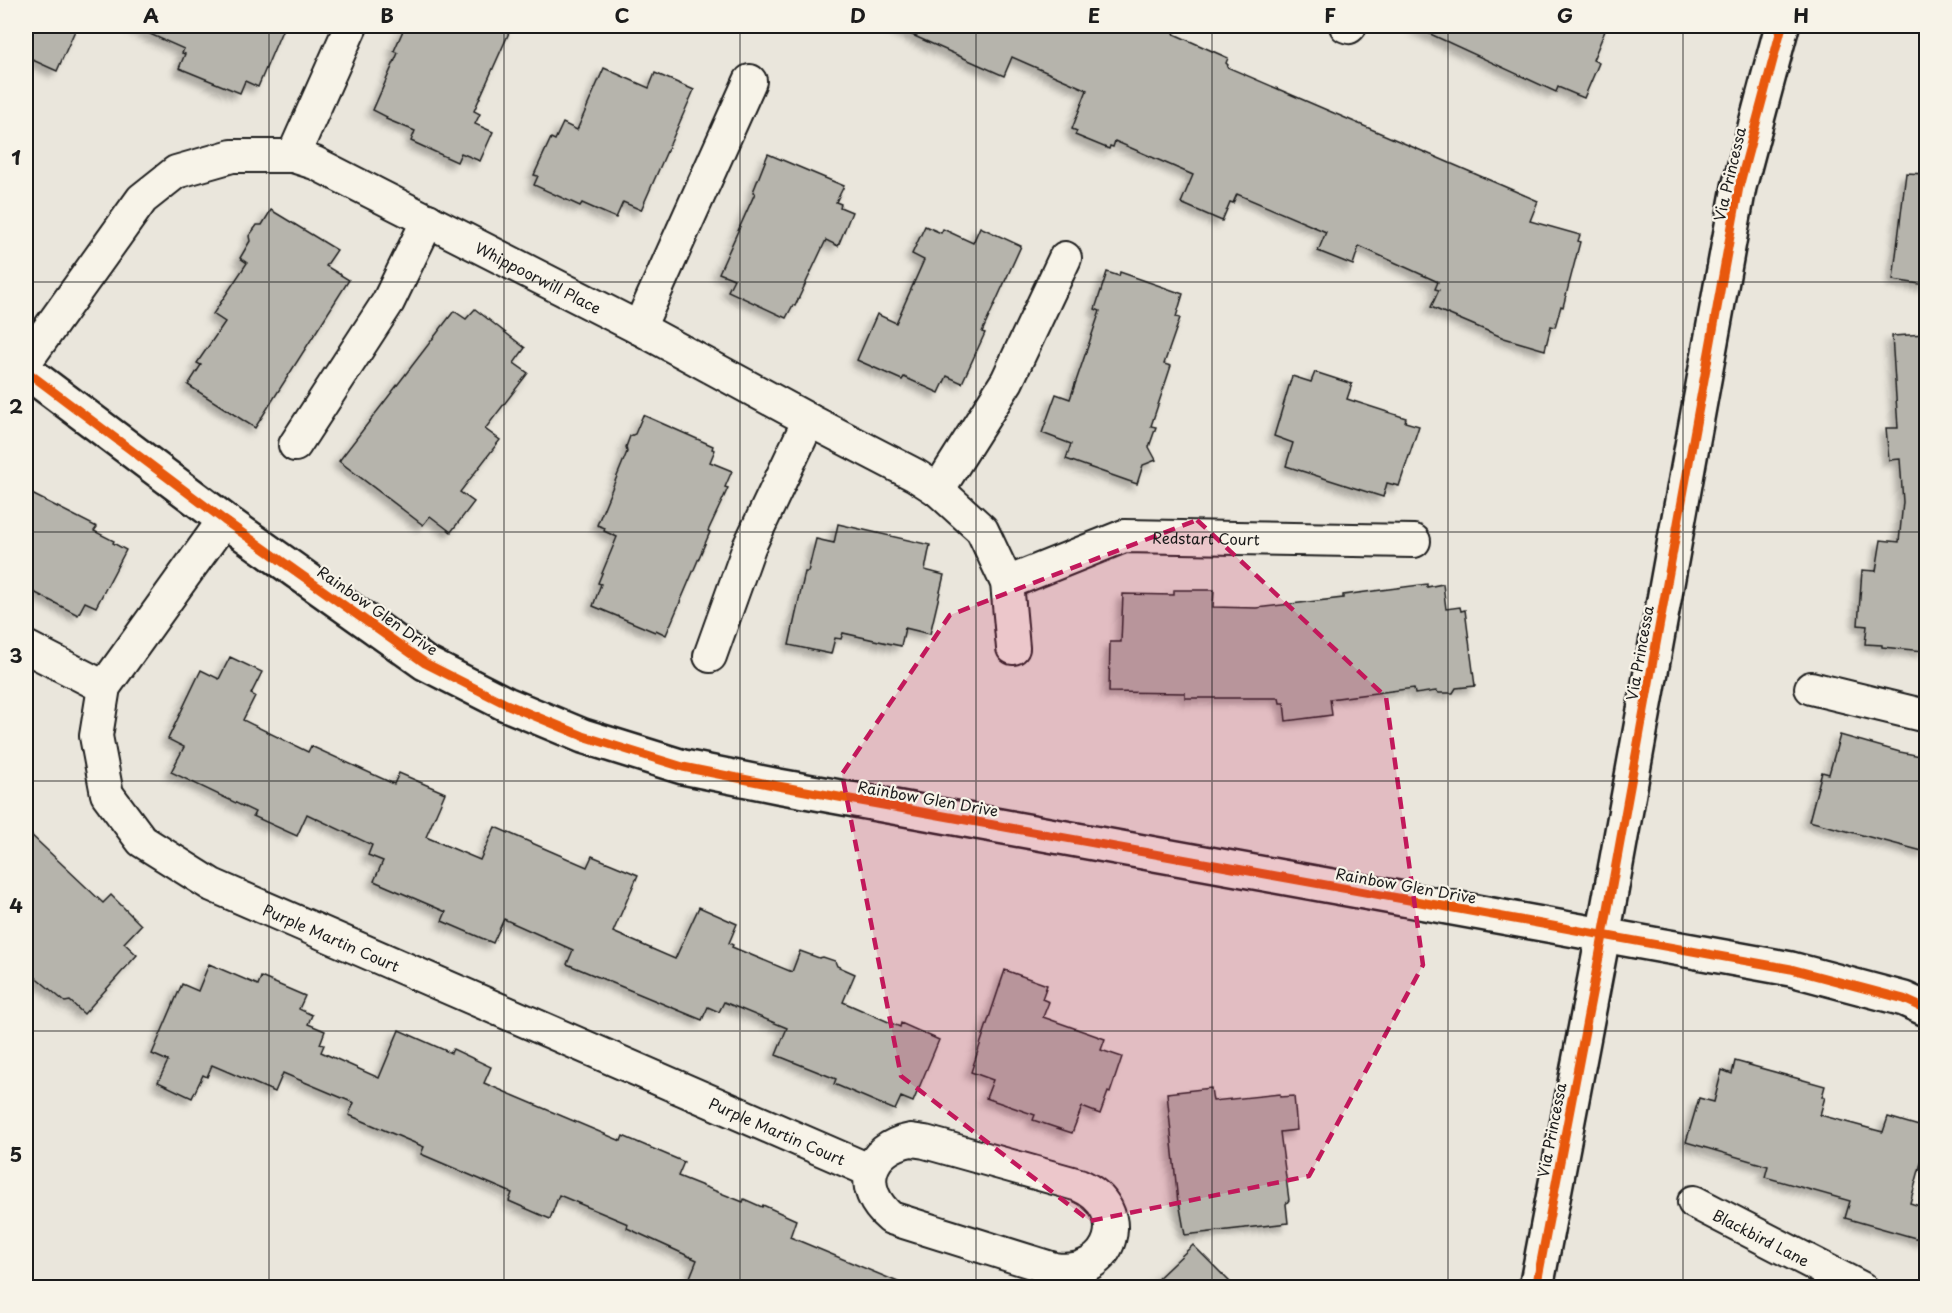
<svg xmlns="http://www.w3.org/2000/svg" width="1952" height="1313" viewBox="0 0 1952 1313" font-family="'Playpen Sans',sans-serif">
  <style>
    .building { fill: #b6b4ac; stroke: #1c1c1c; stroke-width: 1.5; filter: url(#shadow) }
    .lines { fill: none; stroke-linecap: round; stroke-linejoin: round }
    .street-casing { stroke: #1c1c1c; stroke-width: 36 }
    .secondary-casing { stroke: #1c1c1c; stroke-width: 38 }
    .street { stroke: #f7f3e8; stroke-width: 32 }
    .secondary { stroke: #f7f3e8; stroke-width: 33 }
    .cycleway-casing { stroke: #f7f3e8; stroke-width: 13 }
    .cycleway { stroke: #e8590c; stroke-width: 9 }
    .marked { fill: #c2185b; fill-opacity: 0.2; stroke: #c2185b; stroke-width: 4.5; stroke-dasharray: 12 8; stroke-linejoin: round }
    .grid { fill: none; stroke: #1c1c1c; stroke-width: 1.5; stroke-opacity: 0.55 }
    .labels { text-anchor: middle; dominant-baseline: central; stroke-width: 4.5; stroke-linejoin: round; paint-order: stroke }
    .street-label { font-size: 15px; fill: #1c1c1c; stroke: #f7f3e8 }
    .neatline { fill: none; stroke: #1c1c1c; stroke-width: 2 }
    .grid-label { font-size: 20px; text-anchor: middle; font-weight: bold; fill: #1c1c1c }
  </style>
  <defs>
    <filter id="shadow"><feDropShadow dx="-5.5" dy="5.5" stdDeviation="3" flood-color="#0004"/></filter>
  </defs>
  <rect width="100%" height="100%" fill="#eae6dc"/>
  <filter id="ink" filterUnits="userSpaceOnUse"><feTurbulence type="fractalNoise" baseFrequency=".0167" numOctaves="2"/><feDisplacementMap in="SourceGraphic" scale="12" xChannelSelector="R" yChannelSelector="G"/><feConvolveMatrix kernelMatrix="1 2 1 2 8 2 1 2 1" color-interpolation-filters="sRGB"/></filter>
  <g filter="url(#ink)">
    <g class="building">
      <polygon points="26,26 77,26 57,71 26,57"/>
      <polygon points="132,26 284,26 258,87 245,81 240,93 179,68 185,54 182,53 184,49"/>
      <polygon points="405,26 512,26 474,111 480,114 475,124 493,132 480,161 461,153 457,162 411,141 415,131 386,119 387,117 373,110 398,53 394,51"/>
      <polygon points="892,26 1177,26 1174,34 1228,58 1226,63 1228,65 1227,67 1538,201 1530,221 1580,235 1578,241 1580,242 1563,307 1561,306 1555,327 1551,326 1545,350 1504,338 1431,307 1439,290 1435,289 1438,282 1359,246 1353,265 1318,251 1326,232 1237,194 1233,203 1230,202 1222,221 1181,203 1193,175 1115,141 1113,147 1110,146 1109,149 1075,135 1077,131 1072,129 1087,90 1012,57 1004,76"/>
      <polygon points="1413,26 1607,26 1593,60 1599,63 1584,98 1558,87 1556,92"/>
      <polygon points="604,68 649,88 655,73 694,90 641,210 623,202 616,218 582,203 580,206 534,185 538,176 534,175 551,138 555,140 563,123 577,130"/>
      <polygon points="768,154 844,186 836,202 841,204 840,207 852,212 838,246 826,240 795,306 793,305 786,318 728,291 734,279 719,273 755,193 753,192"/>
      <polygon points="1906,173 1926,174 1926,285 1893,280"/>
      <polygon points="271,210 337,250 326,266 349,280 255,428 188,385 201,365 197,363 225,322 213,314 247,263 240,258 250,241 249,236 257,225 262,225"/>
      <polygon points="925,226 941,233 943,229 973,243 980,227 1021,246 982,332 985,333 962,383 947,376 939,393 904,377 902,380 857,360 877,314 896,323 924,260 912,254"/>
      <polygon points="1107,272 1119,276 1120,272 1183,294 1176,317 1180,318 1164,364 1171,366 1151,426 1156,427 1149,447 1156,460 1143,465 1137,484 1066,459 1071,444 1042,433 1056,394 1070,399 1100,311 1095,309"/>
      <polygon points="475,309 525,348 514,363 528,373 485,429 500,440 460,492 474,502 451,532 430,516 423,525 339,461 454,311 466,319"/>
      <polygon points="1926,334 1926,613 1924,651 1882,647 1882,645 1865,644 1867,626 1858,625 1862,570 1876,571 1881,540 1899,542 1903,502 1900,459 1889,460 1886,428 1898,428 1892,336"/>
      <polygon points="1315,372 1352,384 1347,399 1406,418 1405,422 1419,426 1399,486 1387,483 1383,497 1286,466 1293,443 1274,436 1292,376 1311,382"/>
      <polygon points="643,415 713,446 712,449 715,450 710,462 732,471 725,487 728,488 708,531 710,532 666,635 656,630 655,632 593,606 601,584 598,583 617,537 604,531 605,528 597,525 627,452 626,447 630,436 635,434"/>
      <polygon points="26,491 97,527 94,531 114,541 113,543 126,550 96,607 85,602 78,615 26,588"/>
      <polygon points="838,524 930,545 925,570 944,575 930,634 905,628 901,646 843,633 841,639 835,638 831,654 789,645 805,572 808,572 816,539 834,543"/>
      <polygon points="1427,584 1427,587 1443,584 1446,609 1460,607 1461,611 1465,610 1475,686 1456,688 1453,693 1439,693 1436,691 1415,694 1414,688 1330,699 1332,715 1286,721 1284,703 1280,703 1279,698 1185,698 1185,693 1109,692 1110,642 1121,642 1123,594 1174,595 1174,590 1214,590 1213,607 1256,608 1343,598 1343,595"/>
      <polygon points="230,657 262,672 251,694 255,696 243,720 308,752 311,746 394,784 399,773 445,793 426,837 480,860 495,827 587,867 592,856 638,875 613,932 675,959 699,907 737,924 729,943 733,945 732,947 792,972 800,951 819,958 823,957 835,961 837,966 855,974 843,1002 900,1027 901,1023 939,1040 913,1102 901,1097 895,1110 834,1084 836,1079 776,1055 787,1028 724,1002 719,1012 708,1007 702,1020 567,964 573,950 504,919 493,943 442,921 446,912 374,881 383,861 368,855 372,845 307,814 297,836 253,816 255,812 171,772 184,747 168,739 201,670 219,679"/>
      <polygon points="1840,735 1900,752 1926,757 1926,852 1809,821 1822,772 1829,774"/>
      <polygon points="26,830 103,903 111,895 141,925 124,943 137,955 84,1014 70,1001 65,1002 26,969"/>
      <polygon points="209,964 258,985 261,977 305,996 299,1009 312,1015 308,1024 325,1031 320,1044 324,1045 321,1052 379,1078 399,1030 451,1053 453,1049 491,1067 484,1083 621,1141 623,1136 684,1162 678,1176 743,1202 744,1199 762,1207 763,1205 796,1220 790,1237 910,1287 686,1287 697,1260 627,1228 628,1224 559,1195 550,1219 509,1201 512,1193 421,1154 424,1147 349,1115 354,1103 283,1073 275,1092 212,1065 207,1077 203,1075 192,1098 158,1082 168,1061 152,1054 182,984 198,991"/>
      <polygon points="1005,970 1047,985 1042,999 1049,1002 1043,1017 1105,1039 1101,1050 1122,1057 1110,1093 1108,1092 1100,1114 1082,1107 1072,1133 1033,1120 1035,1115 986,1098 993,1080 971,1072"/>
      <polygon points="1735,1061 1825,1086 1822,1097 1825,1097 1820,1115 1883,1132 1888,1117 1926,1128 1926,1145 1910,1203 1926,1208 1926,1241 1845,1218 1850,1201 1765,1177 1768,1166 1686,1142 1699,1098 1714,1102 1722,1070 1732,1074"/>
      <polygon points="1211,1088 1213,1101 1280,1094 1280,1097 1294,1096 1297,1130 1280,1132 1289,1200 1286,1204 1288,1223 1185,1235 1179,1202 1178,1203 1167,1093"/>
      <polygon points="1193,1245 1235,1287 1149,1287"/>
    </g>
    <g class="lines">
      <g class="street-casing">
        <g id="street">
          <polyline points="1346,26 1349,27 1350,26"/>
          <polyline points="293,156 351,26"/>
          <polyline points="639,328 750,81"/>
          <path id="s1" d="M26,361L142,199L176,172L232,156H293L315,163L639,328L809,420L915,475L938,490L982,530L1007,583L1013,648"/>
          <polyline points="295,445 388,302 428,220"/>
          <polyline points="938,490 1007,381 1065,258"/>
          <path id="s2" d="M224,520L104,687L96,736L107,794L142,841L212,885L871,1171"/>
          <path id="s3" d="M1007,583L1124,536L1414,541"/>
          <polyline points="26,647 104,687"/>
          <polyline points="710,656 749,547 809,420"/>
          <polyline points="1811,688 1926,716"/>
          <path d="M911,1140L925,1142L1079,1185C1134,1209 1113,1278 1054,1269L891,1218C856,1189 867,1148 911,1140Z"/>
          <path id="s4" d="M1694,1202L1861,1288"/>
        </g>
      </g>
      <g class="secondary-casing">
        <g id="secondary">
          <polyline points="26,371 224,520 425,663 506,704 583,736 683,767 778,786 1791,969 1904,999 1926,1009"/>
          <polyline points="1536,1288 1603,936 1739,187 1782,26"/>
        </g>
      </g>
      <use href="#street" class="street"/>
      <use href="#secondary" class="secondary"/>
      <g class="cycleway-casing">
        <g id="cycleway">
          <polyline points="26,371 224,520 425,663 506,704 583,736 683,767 778,786 1791,969 1904,999 1926,1009"/>
          <polyline points="1536,1288 1603,936 1739,187 1782,26"/>
        </g>
      </g>
      <use href="#cycleway" class="cycleway"/>
    </g>
  </g>
  <path class="marked" d="M1197,520L1386,697L1423,965L1309,1176L1090,1221L901,1076L842,774L950,615Z"/>
  <path class="grid" d="M269,26V1288M504,26V1288M740,26V1288M976,26V1288M1212,26V1288M1448,26V1288M1683,26V1288M26,282H1926M26,532H1926M26,781H1926M26,1031H1926"/>
  <g class="labels">
    <g class="street-label">
      <text transform="translate(1729 174) rotate(-77)">Via Princessa</text>
      <text stroke="none"><textPath href="#s1" startOffset="636">Whippoorwill Place</textPath></text>
      <text stroke="none"><textPath href="#s3" startOffset="208">Redstart Court</textPath></text>
      <text transform="translate(378 610) rotate(35)">Rainbow Glen Drive</text>
      <text transform="translate(1639 653) rotate(-80)">Via Princessa</text>
      <text transform="translate(928 798) rotate(10)">Rainbow Glen Drive</text>
      <text transform="translate(1406 885) rotate(10)">Rainbow Glen Drive</text>
      <text stroke="none"><textPath href="#s2" startOffset="586">Purple Martin Court</textPath></text>
      <text stroke="none"><textPath href="#s2" startOffset="1072">Purple Martin Court</textPath></text>
      <text transform="translate(1551 1130) rotate(-79)">Via Princessa</text>
      <text stroke="none"><textPath href="#s4" startOffset="76">Blackbird Lane</textPath></text>
    </g>
  </g>
  <rect width="1952" height="1313" fill="none" stroke="#f7f3e8" stroke-width="66"/>
  <rect x="33" y="33" width="1886" height="1247" class="neatline"/>
  <g class="grid-label">
    <text x="151" y="23">A</text>
    <text x="387" y="23">B</text>
    <text x="622" y="23">C</text>
    <text x="858" y="23">D</text>
    <text x="1094" y="23">E</text>
    <text x="1330" y="23">F</text>
    <text x="1565" y="23">G</text>
    <text x="1801" y="23">H</text>
    <text x="16" y="165">1</text>
    <text x="16" y="414">2</text>
    <text x="16" y="663">3</text>
    <text x="16" y="913">4</text>
    <text x="16" y="1162">5</text>
  </g>
</svg>
